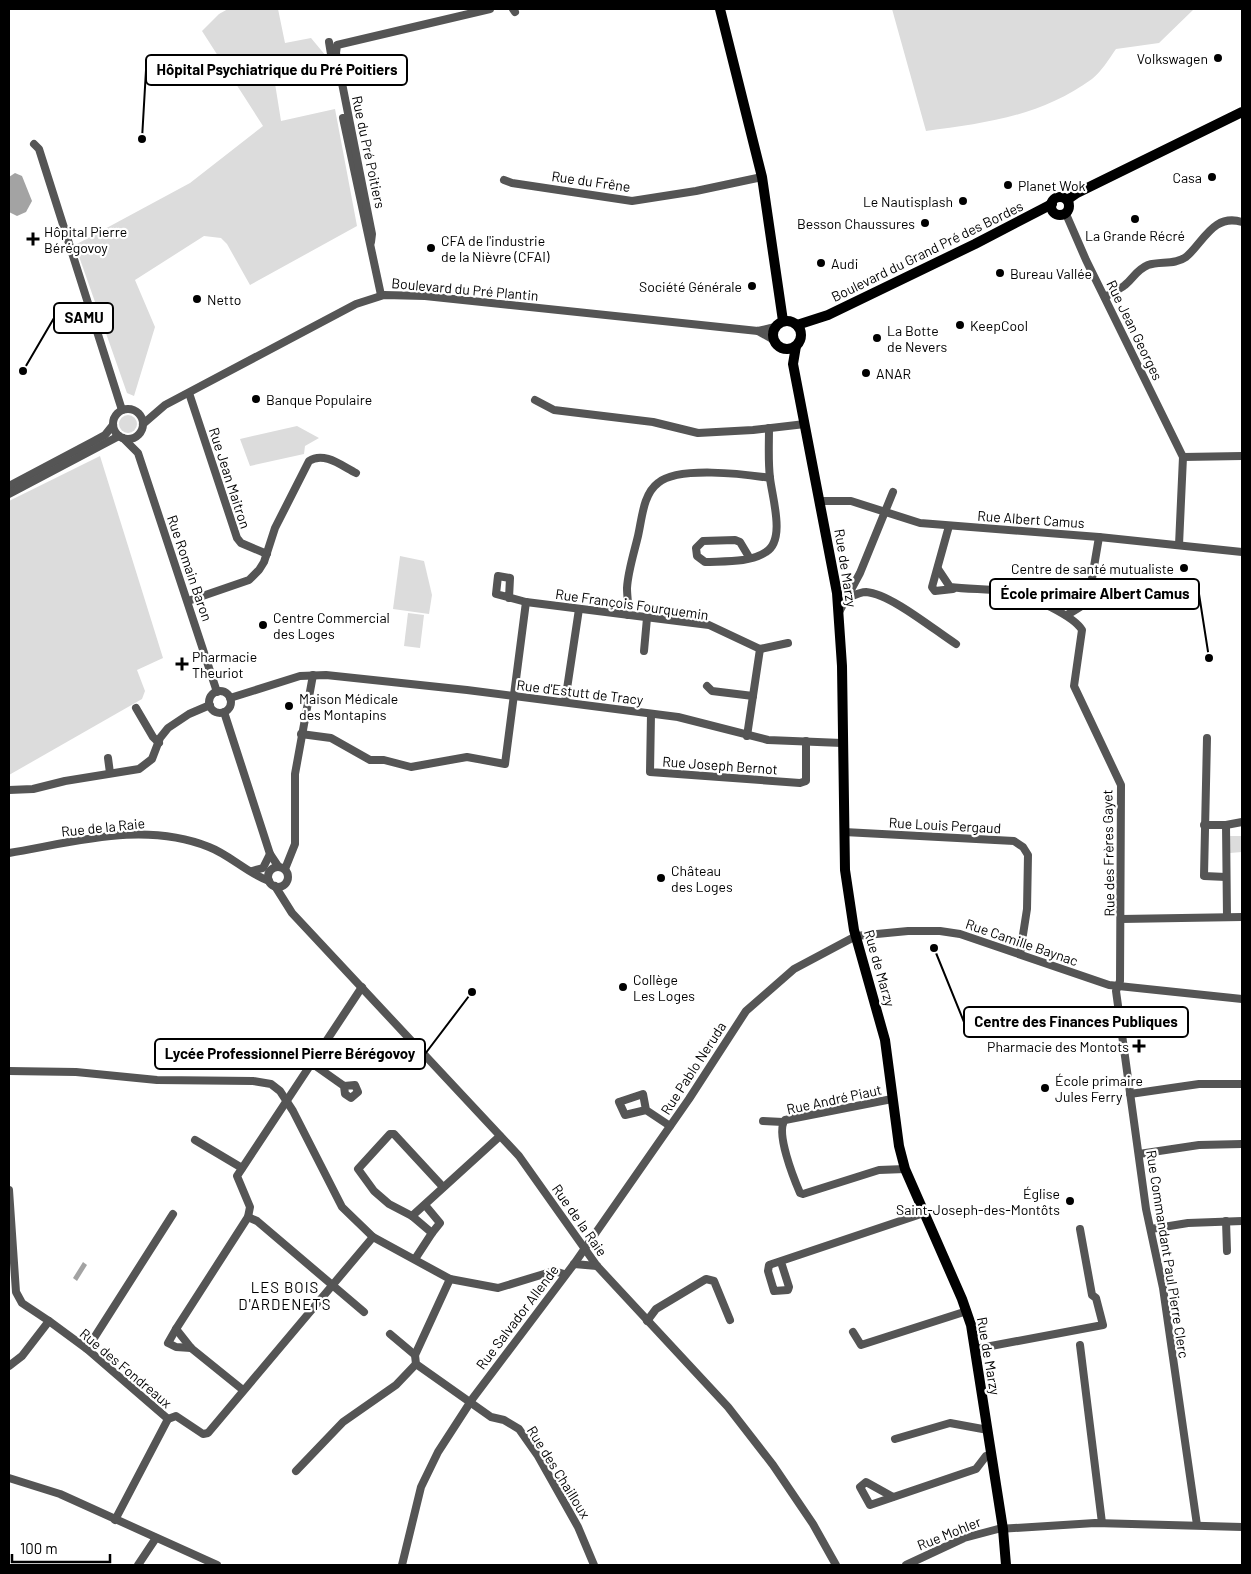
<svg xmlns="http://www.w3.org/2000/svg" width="1251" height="1574" viewBox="0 0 1251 1574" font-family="Barlow,sans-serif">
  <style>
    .green { fill: #dcdcdc }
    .water { fill: #a3a3a3 }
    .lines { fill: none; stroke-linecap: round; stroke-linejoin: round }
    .minor { stroke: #555; stroke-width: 8 }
    .major { stroke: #000; stroke-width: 10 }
    .poi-dot { fill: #000; stroke: #fff; stroke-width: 2 }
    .labels { text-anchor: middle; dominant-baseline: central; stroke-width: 4.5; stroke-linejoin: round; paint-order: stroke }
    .poi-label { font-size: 14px; fill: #000; stroke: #fff; text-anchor: start }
    .street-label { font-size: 14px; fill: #000; stroke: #fff }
    .neighbourhood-label { font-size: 15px; letter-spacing: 1px; fill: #000; stroke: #fff }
    .leader { fill: none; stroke: #000; stroke-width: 2 }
    .callout-dot { fill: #000; stroke: #fff; stroke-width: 2 }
    .callout { fill: #fff; stroke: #000; stroke-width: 2 }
    .callout-label { font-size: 15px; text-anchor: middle; font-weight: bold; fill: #000 }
  </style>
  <rect width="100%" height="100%" fill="#fff"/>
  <g class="green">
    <polygon points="228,9 278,9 285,43 311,38 326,56 328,61 273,71 281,121 335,109 357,226 250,285 227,244 221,238 204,236 135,280 155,327 134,396 127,393 75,245 190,183 263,126 202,31 219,14"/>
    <path d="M892,9H1194L1159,43L1116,49C1109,59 1101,72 1092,79C1041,116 986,123 926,131Z"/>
    <circle cx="128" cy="424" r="9"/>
    <polygon points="297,426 319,438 305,446 304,454 250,466 240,439"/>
    <polygon points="100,456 163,658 137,670 145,691 142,699 9,775 9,501"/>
    <polygon points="400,556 424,561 432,595 429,614 393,609"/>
    <polygon points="408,613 424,615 420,648 404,646"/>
    <polygon points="1230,836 1242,836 1242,852 1230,853"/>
  </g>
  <g class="water">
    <polygon points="15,173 22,176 32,201 26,212 17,216 9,212 9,177"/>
    <polygon points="83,1262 87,1265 77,1281 73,1278"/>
  </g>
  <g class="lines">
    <g class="minor">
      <polyline points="513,9 515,12"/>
      <polyline points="329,42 332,60"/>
      <polyline points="343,118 381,295"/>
      <polyline points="34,144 39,149 122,410"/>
      <polyline points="504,180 512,183 632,201 696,191 762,177"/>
      <polyline points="1066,214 1086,260 1183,457"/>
      <polyline points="371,242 372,234 336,53 337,45 490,9"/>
      <path d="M1105,297C1111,293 1119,290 1125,285C1134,278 1136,270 1148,265C1160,261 1175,265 1186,257C1203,243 1213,213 1242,222"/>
      <polyline points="758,331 774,340"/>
      <polyline points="189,393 237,538 241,543 267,554"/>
      <polyline points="535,400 554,410 653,422 698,433 753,430 805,424"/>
      <circle cx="128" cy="424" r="15"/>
      <polyline points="143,424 165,405 356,304 384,295 425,296 758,331 775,327"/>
      <polyline points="123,438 138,453 217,692"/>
      <polyline points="1183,457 1242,456"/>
      <polyline points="9,486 94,441 105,435 113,425"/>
      <polyline points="9,494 119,436"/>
      <polyline points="820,501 851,501 920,523 1099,537 1242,552"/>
      <polyline points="949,526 932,587 935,591 953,589"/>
      <polyline points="1179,545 1183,457"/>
      <path d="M749,557L740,542L735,540L703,541L696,548L697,556L705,562C724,561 750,563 766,552C786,540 772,497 770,478C768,462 769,445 769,428"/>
      <path d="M938,569L950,587C971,590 995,588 1016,593C1032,597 1074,616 1082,630L1074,686L1121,785L1120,981L1116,991L1146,1209L1163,1288L1197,1525"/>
      <polyline points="509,598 510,578 498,576 496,594 526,602 709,625 760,649 747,736"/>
      <path d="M848,598C853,596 859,592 866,592C891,594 934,630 956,644"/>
      <path d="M188,601L249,580L259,570L264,562L275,528L309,461C324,451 342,466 356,473"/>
      <polyline points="839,612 860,573 893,492"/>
      <path d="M628,615C629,606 627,597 627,588C628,571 634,553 638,536C642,519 643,494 658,483C678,466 744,474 770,478"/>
      <polyline points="1067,615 1088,602 1099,537"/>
      <polyline points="760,649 788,643"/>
      <polyline points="644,651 647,618"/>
      <polyline points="707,686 712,691 753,696"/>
      <circle cx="220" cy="702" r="11"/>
      <polyline points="230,698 300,676 326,675 467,690 678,717 768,740 842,743"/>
      <polyline points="565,702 579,609"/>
      <polyline points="136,708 153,737 159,743"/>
      <polyline points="224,712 270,854 278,866"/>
      <polyline points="651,714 650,772 800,783 806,781 806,741"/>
      <polyline points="301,734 331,738 370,760 384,760 411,767 467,757 505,764 526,602"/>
      <polyline points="1207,738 1204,876 1226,877"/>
      <polyline points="108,758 110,773"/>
      <polyline points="9,790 33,789 65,781 139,769 152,759 160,738 168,728 189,714 210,705"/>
      <polyline points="1204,825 1226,825"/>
      <polyline points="844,832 1014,841 1023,847 1028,855 1027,909 1020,954"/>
      <path d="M9,853C75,842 144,821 209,847C230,855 247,873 269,881"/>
      <circle cx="278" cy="877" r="10"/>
      <polyline points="285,869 295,844 295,774 313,675"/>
      <polyline points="252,871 263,868 270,854"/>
      <polyline points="275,886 292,913 519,1156 597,1266 728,1407 773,1465 813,1524 836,1565"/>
      <polyline points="1227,917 1226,825 1242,822"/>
      <polyline points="1121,919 1242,917"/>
      <polyline points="310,1062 344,1086 345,1094 351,1098 358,1092 355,1085 344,1086"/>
      <polyline points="9,1071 76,1072 157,1080 253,1081 271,1084 280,1091 293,1111 342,1207 373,1237 450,1279 498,1288 554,1271 564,1274"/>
      <polyline points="1130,1094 1199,1084 1242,1084"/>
      <path d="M892,1099L785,1120C775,1132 794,1179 800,1193L803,1194L879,1170L905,1169"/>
      <polyline points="646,1110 625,1115 619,1102 643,1094 646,1110 670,1126"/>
      <polyline points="763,1121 783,1122"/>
      <polyline points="195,1140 242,1168"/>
      <polyline points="1139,1154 1199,1145 1242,1144"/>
      <polyline points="9,1190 16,1292 22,1303 49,1321 22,1356 9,1366"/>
      <polyline points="425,1205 440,1223 432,1233"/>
      <polyline points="412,1216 500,1136"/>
      <polyline points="248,1217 250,1207 237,1176 362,987"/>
      <polyline points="1226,1221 1227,1251"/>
      <polyline points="1151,1229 1188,1223 1242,1221"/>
      <polyline points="415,1259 432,1233 412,1216 389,1204 374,1191 358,1169 390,1134 394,1134 443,1187"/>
      <polyline points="781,1262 789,1287 788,1290 774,1291 768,1271 769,1265 924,1213"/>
      <polyline points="574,1264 597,1266"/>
      <polyline points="49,1321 87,1349 168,1419 115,1520"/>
      <polyline points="647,1321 656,1309 706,1279 714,1281 730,1320"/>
      <polyline points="176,1329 168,1343 176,1347 191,1348"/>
      <polyline points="853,1332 861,1345 967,1311"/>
      <polyline points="390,1334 415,1355 416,1364 491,1417 504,1420 519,1429 538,1456 578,1527 594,1565"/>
      <polyline points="1080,1345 1102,1523"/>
      <polyline points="87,1349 173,1214"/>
      <polyline points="975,1349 1103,1325 1096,1298 1092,1295 1080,1229"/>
      <polyline points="415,1355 450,1279"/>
      <polyline points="243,1390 191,1348 176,1329 248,1217 257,1221 364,1312"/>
      <polyline points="168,1419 176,1416 203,1434 208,1433 373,1237"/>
      <polyline points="895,1439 950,1423 988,1430"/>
      <polyline points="296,1471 343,1422 396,1385 416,1364"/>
      <polyline points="9,1478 60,1494 217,1565"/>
      <polyline points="893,1497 866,1482 860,1487 870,1505 976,1469 986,1456 992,1455"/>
      <polyline points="138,1565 156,1538"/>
      <polyline points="402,1565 421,1487 438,1452 473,1398 574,1264 689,1099 746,1011 794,969 856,936 908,931 940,931 960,934 1109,985 1242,999"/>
      <polyline points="906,1565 964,1538 998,1529 1095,1523 1242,1527"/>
    </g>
    <g class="major">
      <polyline points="720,9 762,177 783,321"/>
      <circle cx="1060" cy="206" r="9"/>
      <polyline points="1067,200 1077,193 1242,112"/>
      <circle cx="787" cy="335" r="14"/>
      <polyline points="797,325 828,315 975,244 1052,204"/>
      <polyline points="796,346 793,364 837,593 842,666 845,870 854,930 885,1040 899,1146 905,1169 962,1299 971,1325 1003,1529 1006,1565"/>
    </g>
  </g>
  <g class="poi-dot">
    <circle cx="1218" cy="58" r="5"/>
    <circle cx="1212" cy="177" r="5"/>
    <circle cx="1008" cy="185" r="5"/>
    <circle cx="963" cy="201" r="5"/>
    <circle cx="1135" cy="219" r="5"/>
    <circle cx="925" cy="223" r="5"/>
    <path d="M30.5 231.5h5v5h5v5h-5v5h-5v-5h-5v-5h5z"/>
    <circle cx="431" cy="248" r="5"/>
    <circle cx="821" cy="263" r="5"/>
    <circle cx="1000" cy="273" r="5"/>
    <circle cx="752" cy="286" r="5"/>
    <circle cx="197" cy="299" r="5"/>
    <circle cx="960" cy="325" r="5"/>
    <circle cx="877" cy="338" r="5"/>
    <circle cx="866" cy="373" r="5"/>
    <circle cx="256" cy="399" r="5"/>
    <circle cx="1184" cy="568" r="5"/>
    <circle cx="263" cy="625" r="5"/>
    <path d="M179.5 656.5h5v5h5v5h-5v5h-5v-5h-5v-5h5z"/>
    <circle cx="289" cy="706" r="5"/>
    <circle cx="661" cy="878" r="5"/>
    <circle cx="623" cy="987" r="5"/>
    <path d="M1136.5 1038.5h5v5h5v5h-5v5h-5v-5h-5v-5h5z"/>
    <circle cx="1045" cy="1088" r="5"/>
    <circle cx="1070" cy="1201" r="5"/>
  </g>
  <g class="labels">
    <g class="poi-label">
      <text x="1208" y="58" text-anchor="end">Volkswagen</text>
      <text x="1202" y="177" text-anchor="end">Casa</text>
      <text x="1018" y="185">Planet Wok</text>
      <text x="953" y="201" text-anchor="end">Le Nautisplash</text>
      <text x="915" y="223" text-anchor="end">Besson Chaussures</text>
      <text x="44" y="231">Hôpital Pierre<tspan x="44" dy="16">Bérégovoy</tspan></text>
      <text x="1135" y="235" text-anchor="middle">La Grande Récré</text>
      <text x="441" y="240">CFA de l'industrie<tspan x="441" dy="16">de la Nièvre (CFAI)</tspan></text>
      <text x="831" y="263">Audi</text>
      <text x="1010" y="273">Bureau Vallée</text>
      <text x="742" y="286" text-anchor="end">Société Générale</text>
      <text x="207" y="299">Netto</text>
      <text x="970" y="325">KeepCool</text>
      <text x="887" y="330">La Botte<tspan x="887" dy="16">de Nevers</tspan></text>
      <text x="876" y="373">ANAR</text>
      <text x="266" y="399">Banque Populaire</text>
      <text x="1174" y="568" text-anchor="end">Centre de santé mutualiste</text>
      <text x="273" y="617">Centre Commercial<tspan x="273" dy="16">des Loges</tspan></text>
      <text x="192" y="656">Pharmacie<tspan x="192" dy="16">Theuriot</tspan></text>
      <text x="299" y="698">Maison Médicale<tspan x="299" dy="16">des Montapins</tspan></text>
      <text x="671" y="870">Château<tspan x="671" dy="16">des Loges</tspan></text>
      <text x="633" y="979">Collège<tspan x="633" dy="16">Les Loges</tspan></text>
      <text x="1129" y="1046" text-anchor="end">Pharmacie des Montots</text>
      <text x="1055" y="1080">École primaire<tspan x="1055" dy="16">Jules Ferry</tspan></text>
      <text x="1060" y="1193" text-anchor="end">Église<tspan x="1060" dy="16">Saint-Joseph-des-Montôts</tspan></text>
    </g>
    <g class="street-label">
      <text transform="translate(369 152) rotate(78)">Rue du Pré Poitiers</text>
      <text transform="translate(591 181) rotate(8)">Rue du Frêne</text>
      <text transform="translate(927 251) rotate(-26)">Boulevard du Grand Pré des Bordes</text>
      <text transform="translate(465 289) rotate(5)">Boulevard du Pré Plantin</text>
      <text transform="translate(1135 330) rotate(64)">Rue Jean Georges</text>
      <text transform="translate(230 478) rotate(72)">Rue Jean Maitron</text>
      <text transform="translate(1031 519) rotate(4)">Rue Albert Camus</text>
      <text transform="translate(190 568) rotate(71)">Rue Romain Baron</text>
      <text transform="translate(846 568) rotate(81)">Rue de Marzy</text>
      <text transform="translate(632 604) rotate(8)">Rue François Fourquemin</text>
      <text transform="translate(580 692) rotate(7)">Rue d'Estutt de Tracy</text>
      <text transform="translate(720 765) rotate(4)">Rue Joseph Bernot</text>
      <text transform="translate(945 825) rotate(3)">Rue Louis Pergaud</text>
      <text transform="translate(103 827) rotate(-6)">Rue de la Raie</text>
      <text transform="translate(1108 853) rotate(-91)">Rue des Frères Gayet</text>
      <text transform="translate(1022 942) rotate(19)">Rue Camille Baynac</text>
      <text transform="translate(880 968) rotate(74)">Rue de Marzy</text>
      <text transform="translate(693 1068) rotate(-57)">Rue Pablo Neruda</text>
      <text transform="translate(834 1099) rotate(-12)">Rue André Piaut</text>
      <text transform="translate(580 1220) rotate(55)">Rue de la Raie</text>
      <text transform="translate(1168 1254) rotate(81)">Rue Commandant Paul Pierre Clerc</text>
      <text transform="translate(517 1317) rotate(-53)">Rue Salvador Allende</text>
      <text transform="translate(989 1356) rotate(80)">Rue de Marzy</text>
      <text transform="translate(126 1368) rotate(40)">Rue des Fondreaux</text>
      <text transform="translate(559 1472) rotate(58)">Rue des Chailloux</text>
      <text transform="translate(949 1533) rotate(-22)">Rue Mohler</text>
    </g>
    <g class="neighbourhood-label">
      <text x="285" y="1287">LES BOIS<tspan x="285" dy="17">D'ARDENETS</tspan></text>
    </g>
  </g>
  <path class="leader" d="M142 139L146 70M23 371L54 318M1209 658L1199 594M934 948L964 1022M472 992L425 1054"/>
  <g class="callout-dot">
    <circle cx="142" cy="139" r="5"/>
    <circle cx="23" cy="371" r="5"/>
    <circle cx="1209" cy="658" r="5"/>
    <circle cx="934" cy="948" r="5"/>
    <circle cx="472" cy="992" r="5"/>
  </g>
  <g class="callout">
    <rect x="146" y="55" width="261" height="30" rx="5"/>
    <rect x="54" y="303" width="59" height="30" rx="5"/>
    <rect x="990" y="579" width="209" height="30" rx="5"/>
    <rect x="964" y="1007" width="224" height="30" rx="5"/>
    <rect x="155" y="1039" width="270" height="30" rx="5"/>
  </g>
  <g class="callout-label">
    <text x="277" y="75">Hôpital Psychiatrique du Pré Poitiers</text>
    <text x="84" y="323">SAMU</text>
    <text x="1095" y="599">École primaire Albert Camus</text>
    <text x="1076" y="1027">Centre des Finances Publiques</text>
    <text x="290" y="1059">Lycée Professionnel Pierre Bérégovoy</text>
  </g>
  <rect width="1251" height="1574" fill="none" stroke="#000000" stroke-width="20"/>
  <path d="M12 1554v8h98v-8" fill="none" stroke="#000000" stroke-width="2.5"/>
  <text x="20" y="1554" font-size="15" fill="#000000" stroke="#ffffff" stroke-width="4" paint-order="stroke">100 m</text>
</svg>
